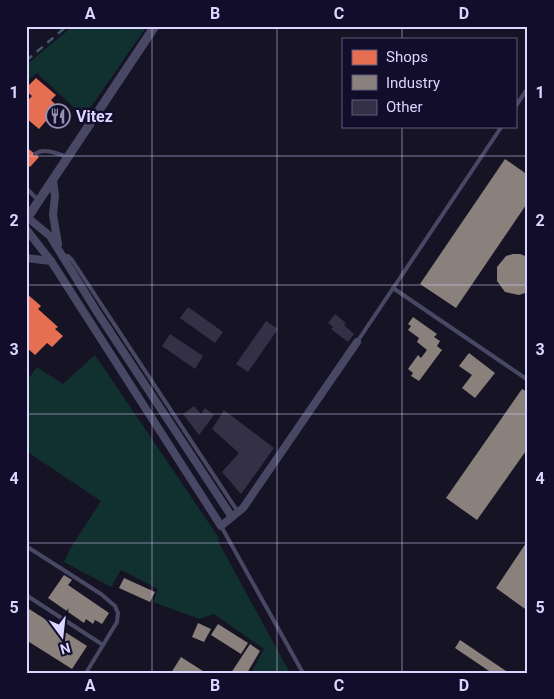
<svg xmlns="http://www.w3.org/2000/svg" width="554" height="699" viewBox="0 0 554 699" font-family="Roboto,sans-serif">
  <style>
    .green { fill: #113030 }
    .shops { fill: #e76f51 }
    .industry { fill: #8a817c }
    .building { fill: #343146 }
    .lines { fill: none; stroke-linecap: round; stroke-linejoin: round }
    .service { stroke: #484865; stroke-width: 4 }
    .minor { stroke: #484865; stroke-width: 8 }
    .tertiary { stroke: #484865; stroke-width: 9 }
    .rail { stroke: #41596d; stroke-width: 2.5; stroke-dasharray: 8 6; stroke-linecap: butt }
    .grid { fill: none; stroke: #dad6ff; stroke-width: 1; stroke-opacity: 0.55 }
    .labels { text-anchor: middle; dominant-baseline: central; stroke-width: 5; stroke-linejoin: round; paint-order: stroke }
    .poi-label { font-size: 16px; font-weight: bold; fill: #dad6ff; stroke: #110d2a; text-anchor: start }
    .neatline { fill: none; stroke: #dad6ff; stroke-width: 2 }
    .grid-label { font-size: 16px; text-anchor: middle; font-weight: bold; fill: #dad6ff }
  </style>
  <rect width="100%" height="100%" fill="#161324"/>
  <g class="green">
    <polygon points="73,26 147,26 84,117 37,73 26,82 26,65"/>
    <polygon points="95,355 219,538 218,541 290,673 251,673 264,649 214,614 199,619 153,602 158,589 121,570 111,587 64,562 70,549 101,501 26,451 26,382 37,367 63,384"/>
  </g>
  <g class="shops">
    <polygon points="36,78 56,95 51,100 58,107 39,129 26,118 26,102 32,96 26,91 26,88"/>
    <polygon points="26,147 39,157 30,167 26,164"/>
    <polygon points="26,293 41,306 38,309 58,327 55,329 63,336 52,347 47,343 35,355 26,347"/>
  </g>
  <g class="industry">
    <polygon points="505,159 528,175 528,202 456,308 420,284"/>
    <polygon points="513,254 520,254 528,257 528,292 519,295 505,292 497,281 497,267 506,256"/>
    <polygon points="413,317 437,334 434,337 440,341 437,346 442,350 419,381 411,376 413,373 408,369 418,355 421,358 427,350 417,342 419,338 408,330 411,326 408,324"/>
    <polygon points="469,353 495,373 475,398 462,388 472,375 459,366"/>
    <polygon points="522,389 528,392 528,448 477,520 446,498"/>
    <polygon points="528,540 528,611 496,588"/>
    <polygon points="64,575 72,580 68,585 109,613 102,624 95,620 93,624 86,619 84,623 48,598"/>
    <polygon points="124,578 155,592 150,602 119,588"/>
    <polygon points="26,607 87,646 72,669 26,640"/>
    <polygon points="198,623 211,629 204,642 192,637"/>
    <polygon points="218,624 248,643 241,654 211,635"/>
    <polygon points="460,640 509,673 492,673 455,648"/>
    <polygon points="250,644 260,651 247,673 231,673"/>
    <polygon points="181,657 206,673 171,673"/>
  </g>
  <g class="building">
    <polygon points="188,307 223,332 215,343 180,318"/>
    <polygon points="335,314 346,323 344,325 354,334 348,342 331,329 333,327 328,323"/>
    <polygon points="266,321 278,329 248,372 236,364"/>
    <polygon points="170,334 203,356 195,369 162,346"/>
    <polygon points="194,406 201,414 205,408 214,415 199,435 183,414"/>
    <polygon points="224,410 274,448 241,494 222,472 239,453 212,429"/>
  </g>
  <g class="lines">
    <g class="service">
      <polyline points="515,107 528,88"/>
      <path d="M35,154C44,147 58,154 68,157"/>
      <polyline points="26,166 27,165"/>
      <polyline points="26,188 38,200"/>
      <polyline points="63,256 68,256 72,260 238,512"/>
      <polyline points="393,288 528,380"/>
      <polyline points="357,342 502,126"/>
      <polyline points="221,526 303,673"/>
      <polyline points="26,546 101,594 115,606 118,613 117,622 86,673"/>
      <polyline points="26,595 103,645"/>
    </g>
    <g class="minor">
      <polyline points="53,180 55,196 53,215 58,244"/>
      <polyline points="28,218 50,236 97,312 232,517"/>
      <polyline points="26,229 51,261 221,526 243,508 357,342"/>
      <polyline points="26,258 51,261"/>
    </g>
    <polyline class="tertiary" points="26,220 155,26"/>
    <polyline class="rail" points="26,61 67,26"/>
  </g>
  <path class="grid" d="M152,26V673M277,26V673M402,26V39M402,126V673M26,156H528M26,285H528M26,414H528M26,543H528"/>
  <defs>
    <g id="restaurant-ring" transform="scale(1.25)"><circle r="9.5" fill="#110d2a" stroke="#9592b2" stroke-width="1.5"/><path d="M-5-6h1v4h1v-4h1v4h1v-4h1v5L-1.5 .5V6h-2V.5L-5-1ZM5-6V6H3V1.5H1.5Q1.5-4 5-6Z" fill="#9592b2"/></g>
  </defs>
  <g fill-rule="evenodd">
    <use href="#restaurant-ring" x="58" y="116"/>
  </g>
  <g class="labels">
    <g class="poi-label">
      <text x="76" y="116">Vitez</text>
    </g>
  </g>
  <rect width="554" height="699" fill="none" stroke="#110d2a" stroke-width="55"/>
  <rect x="342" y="38" width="175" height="90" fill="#110d2a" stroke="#615d7f"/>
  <rect x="352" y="50" width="25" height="15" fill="#e76f51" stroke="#615d7f"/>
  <text x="386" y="62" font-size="15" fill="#dad6ff">Shops</text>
  <rect x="352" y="75" width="25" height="15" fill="#8a817c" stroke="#615d7f"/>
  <text x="386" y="88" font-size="15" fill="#dad6ff">Industry</text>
  <rect x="352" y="100" width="25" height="15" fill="#343146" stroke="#615d7f"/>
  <text x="386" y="112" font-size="15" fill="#dad6ff">Other</text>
  <g transform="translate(62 636) rotate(165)" stroke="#110d2a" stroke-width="4" paint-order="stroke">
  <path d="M0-4L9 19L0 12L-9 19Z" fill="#dad6ff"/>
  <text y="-8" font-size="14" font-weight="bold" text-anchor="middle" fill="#dad6ff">N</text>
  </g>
  <rect x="28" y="28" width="498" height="644" class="neatline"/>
  <g class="grid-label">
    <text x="90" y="19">A</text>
    <text x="215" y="19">B</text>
    <text x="339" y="19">C</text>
    <text x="464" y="19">D</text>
    <text x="14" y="98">1</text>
    <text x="540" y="98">1</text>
    <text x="14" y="226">2</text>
    <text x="540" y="226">2</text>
    <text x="14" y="355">3</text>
    <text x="540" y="355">3</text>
    <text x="14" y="484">4</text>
    <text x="540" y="484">4</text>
    <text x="14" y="613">5</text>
    <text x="540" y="613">5</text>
    <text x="90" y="691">A</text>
    <text x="215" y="691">B</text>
    <text x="339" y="691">C</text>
    <text x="464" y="691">D</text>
  </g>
</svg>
